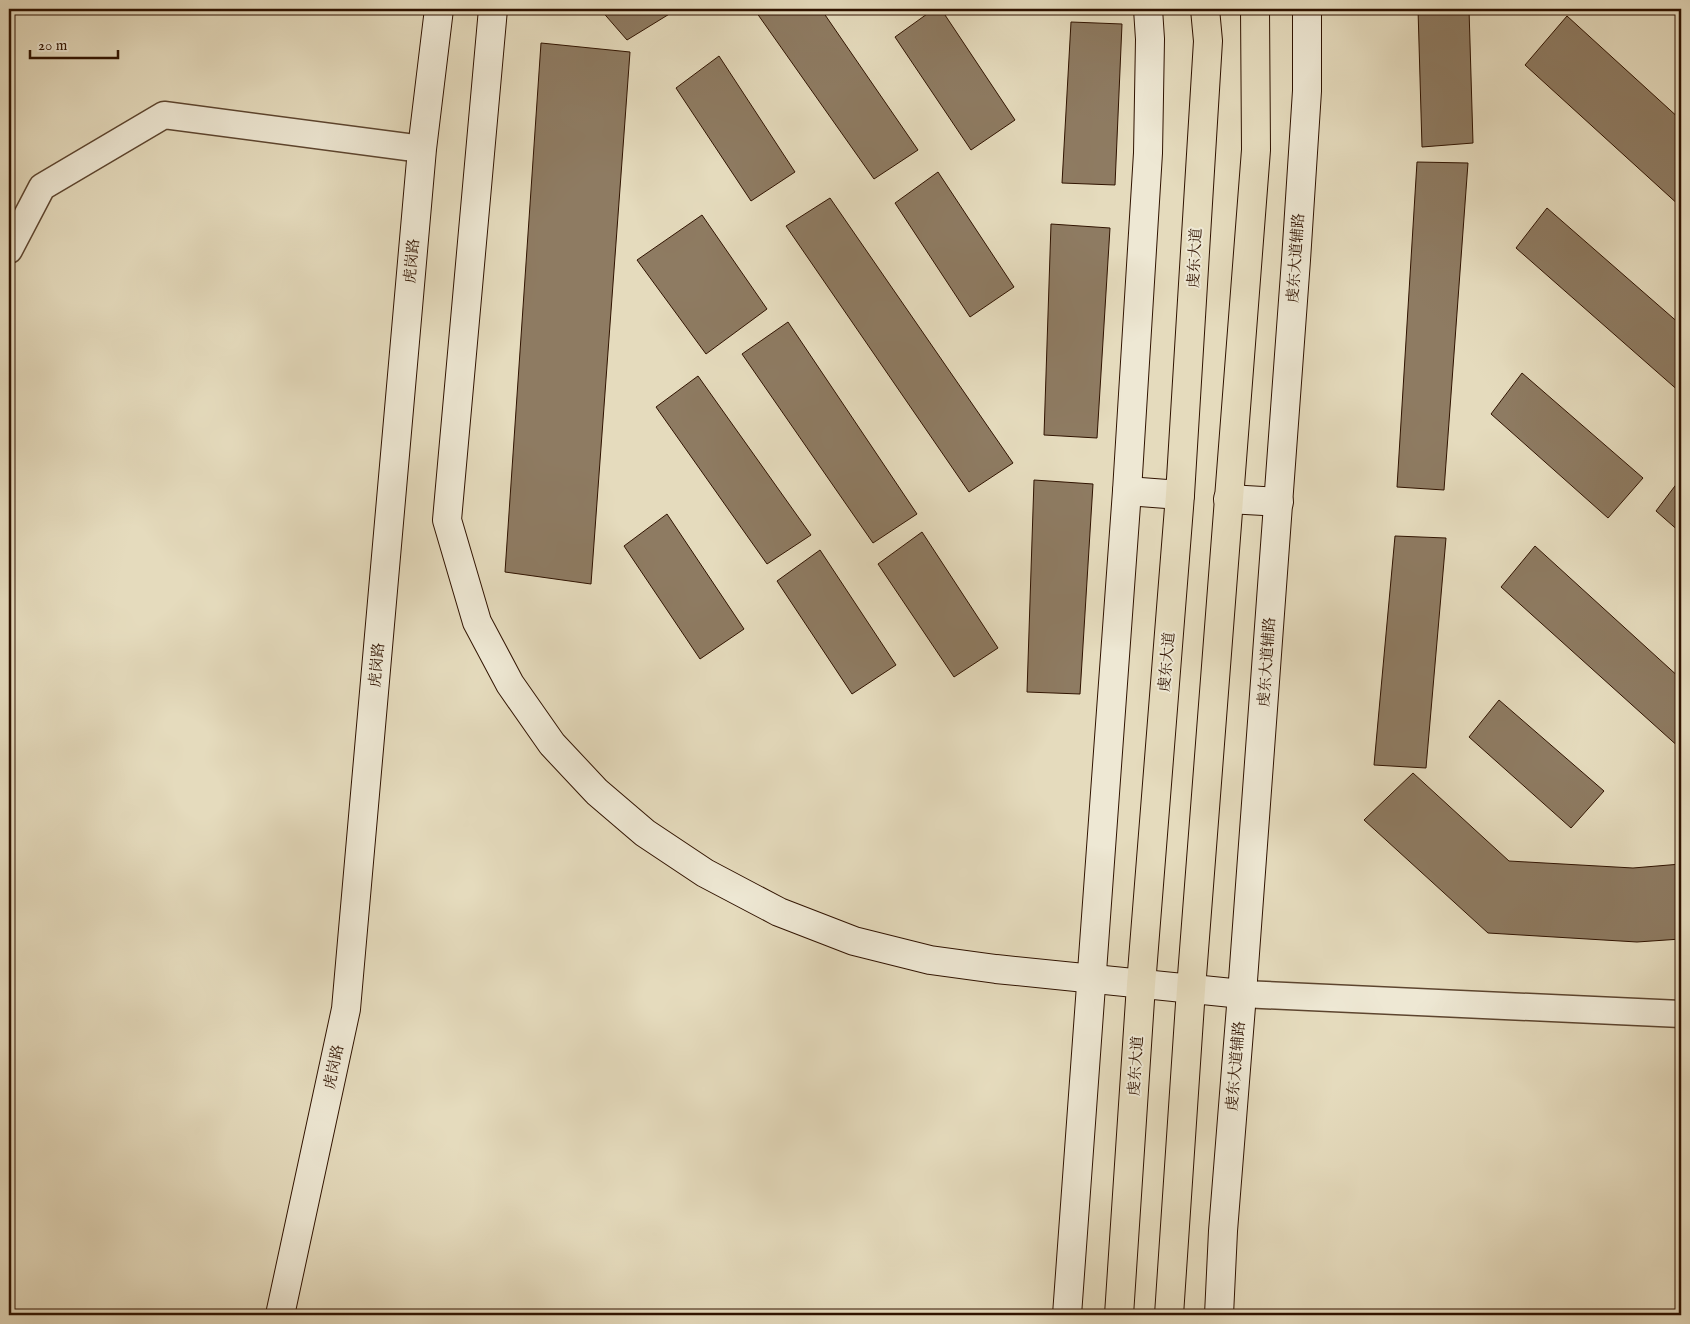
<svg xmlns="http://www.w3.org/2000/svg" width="1690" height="1324" viewBox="0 0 1690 1324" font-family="'IM FELL English','Noto Serif SC',serif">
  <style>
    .building { fill: #8e7b62; stroke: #301300 }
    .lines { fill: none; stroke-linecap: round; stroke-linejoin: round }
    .street-casing { stroke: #5d452f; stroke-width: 29 }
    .secondary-casing { stroke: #301300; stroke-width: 30 }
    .primary-casing { stroke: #301300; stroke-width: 30 }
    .street { stroke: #eee8d4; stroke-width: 26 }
    .secondary { stroke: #eee8d4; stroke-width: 28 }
    .primary { stroke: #e5dbbd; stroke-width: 28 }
    .labels { text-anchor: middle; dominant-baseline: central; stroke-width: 4; stroke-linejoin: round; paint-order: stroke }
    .street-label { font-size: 15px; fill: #301300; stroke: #eee8d4 }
  </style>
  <rect width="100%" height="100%" fill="#e5dbbd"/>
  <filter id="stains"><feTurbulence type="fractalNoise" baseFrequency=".004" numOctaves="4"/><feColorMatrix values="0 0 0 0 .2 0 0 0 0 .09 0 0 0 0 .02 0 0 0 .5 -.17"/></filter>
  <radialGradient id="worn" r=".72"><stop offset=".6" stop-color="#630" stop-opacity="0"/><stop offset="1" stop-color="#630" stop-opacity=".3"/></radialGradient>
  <g class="building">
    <polygon points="600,9 675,9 671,13 627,40"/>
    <polygon points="754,9 821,9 918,150 874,179"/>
    <polygon points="934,9 941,9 1015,120 971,150 895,37"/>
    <polygon points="1418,9 1469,9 1473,143 1422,147"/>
    <polygon points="1567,16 1681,120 1681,207 1525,65"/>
    <polygon points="1071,22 1122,24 1115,185 1062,183"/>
    <polygon points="541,43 630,52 591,584 505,572"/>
    <polygon points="719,56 795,172 751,201 676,88"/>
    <polygon points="1417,162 1468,163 1444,490 1397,487"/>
    <polygon points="938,172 1014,287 970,317 895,203"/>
    <polygon points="830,198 1013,463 969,492 786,226"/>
    <polygon points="1547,208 1681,325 1681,393 1516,248"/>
    <polygon points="702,215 767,309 706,354 637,260"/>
    <polygon points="1051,224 1110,228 1097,438 1044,435"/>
    <polygon points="788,322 917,514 873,543 742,354"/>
    <polygon points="1522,373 1643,478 1608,518 1491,414"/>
    <polygon points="698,376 811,535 767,564 656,407"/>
    <polygon points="1681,478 1681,533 1656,511"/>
    <polygon points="1034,480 1093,484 1080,694 1027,692"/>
    <polygon points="667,514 744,629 700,659 624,546"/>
    <polygon points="922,532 998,648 954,677 878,564"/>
    <polygon points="1395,536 1446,538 1426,768 1374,765"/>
    <polygon points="1535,546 1681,679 1681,749 1501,587"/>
    <polygon points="820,550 896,665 852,694 777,581"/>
    <polygon points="1499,700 1604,791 1571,828 1469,737"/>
    <polygon points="1413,773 1509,861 1633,868 1681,864 1681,939 1637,942 1488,933 1364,820"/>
  </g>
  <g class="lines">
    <g class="street-casing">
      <g id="street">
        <polyline points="9,250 42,187 164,115 422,149"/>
        <polyline points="1242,994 1681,1014"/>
      </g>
    </g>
    <g class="secondary-casing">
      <g id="secondary">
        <polyline points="493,9 447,520 477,622 510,684 552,744 597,792 645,833 705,873 779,912 854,941 930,960 996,969 1242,994"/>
        <polyline points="1127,491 1180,495"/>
        <polyline points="1228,499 1279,502"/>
        <polyline points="280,1315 346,1009 422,149 439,9"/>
        <polyline points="1067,1315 1127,491 1148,153 1150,39 1148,9"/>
        <polyline points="1219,1315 1223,1231 1242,994 1296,260 1307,91 1307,9"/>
      </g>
    </g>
    <g class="primary-casing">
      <g id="primary">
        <polyline points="1119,1315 1141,985 1180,495 1208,41 1205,9"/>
        <polyline points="1169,1315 1191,989 1256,150 1255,9"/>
      </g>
    </g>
    <use href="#street" class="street"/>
    <use href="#secondary" class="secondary"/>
    <use href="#primary" class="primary"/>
  </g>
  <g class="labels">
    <g class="street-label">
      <text transform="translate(1195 258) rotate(-87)">虔东大道</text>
      <text transform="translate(1296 258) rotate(-86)">虔东大道辅路</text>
      <text transform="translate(412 261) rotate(-85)">虎岗路</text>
      <text transform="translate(1167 662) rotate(-85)">虔东大道</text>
      <text transform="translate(1267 662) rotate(-86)">虔东大道辅路</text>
      <text transform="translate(377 665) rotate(-85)">虎岗路</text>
      <text transform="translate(1136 1066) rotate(-86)">虔东大道</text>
      <text transform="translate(1236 1066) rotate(-85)">虔东大道辅路</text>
      <text transform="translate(334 1067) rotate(-78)">虎岗路</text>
    </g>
  </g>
  <rect width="1690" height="1324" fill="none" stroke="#e5dbbd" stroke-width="30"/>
  <rect x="10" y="10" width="1670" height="1304" fill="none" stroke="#301300" stroke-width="2.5"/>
  <rect x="15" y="15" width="1660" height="1294" fill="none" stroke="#301300"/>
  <path d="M30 50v8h88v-8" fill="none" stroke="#301300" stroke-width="2.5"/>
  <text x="38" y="50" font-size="15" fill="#301300" stroke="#eee8d4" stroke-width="4" paint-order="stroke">20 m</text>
  <rect width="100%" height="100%" filter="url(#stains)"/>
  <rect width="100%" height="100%" fill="url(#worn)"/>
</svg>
